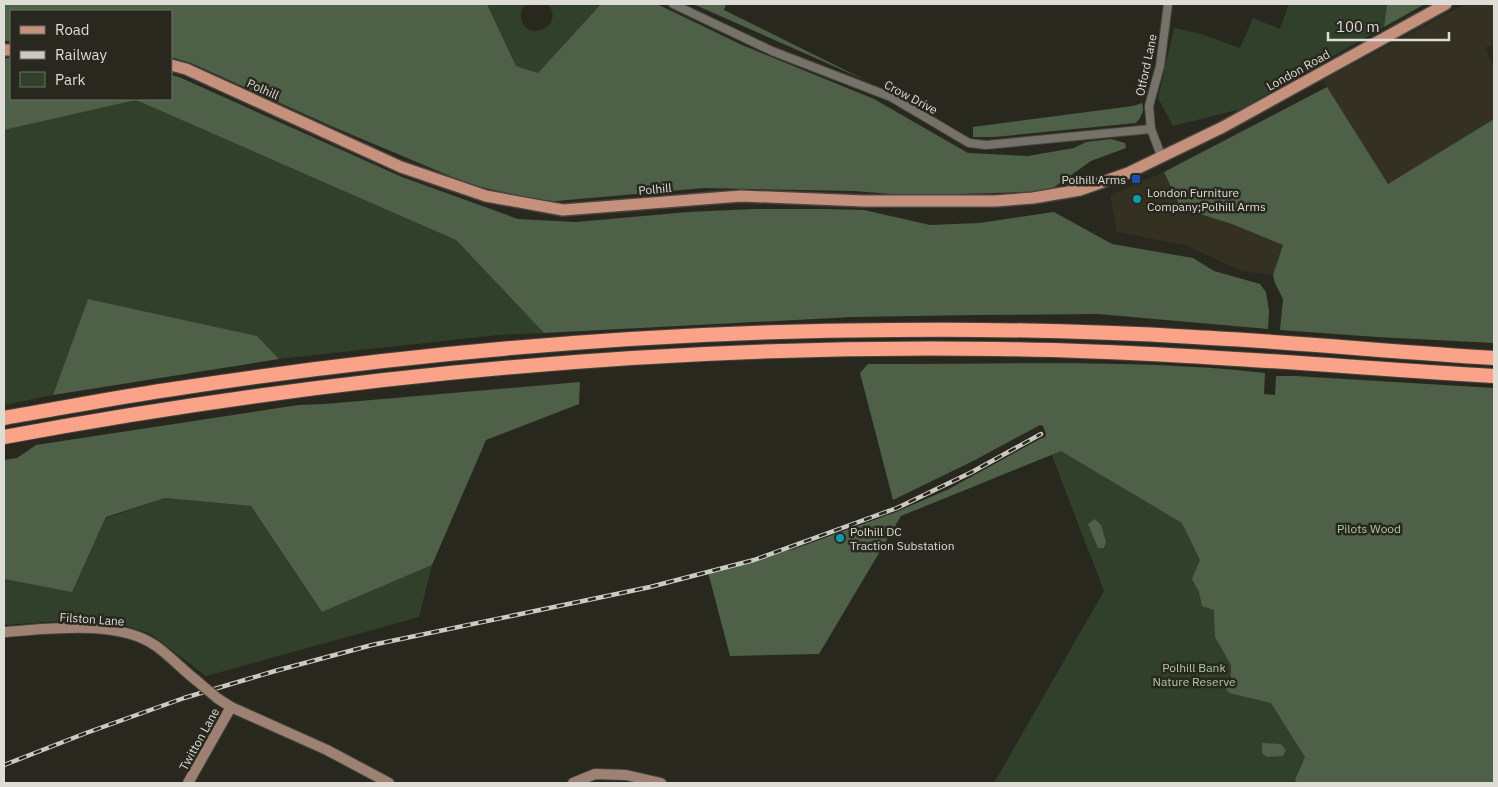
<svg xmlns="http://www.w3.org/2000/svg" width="1498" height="787" viewBox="0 0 1498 787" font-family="'IBM Plex Sans',sans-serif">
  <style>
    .built { fill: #343122 }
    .green { fill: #31402a }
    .forest { fill: #4f6048 }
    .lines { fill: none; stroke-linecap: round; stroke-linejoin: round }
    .street-casing { stroke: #47453e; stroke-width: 10 }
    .secondary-casing { stroke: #47453e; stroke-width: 12 }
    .primary-casing { stroke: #47453e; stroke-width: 14 }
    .highway-casing { stroke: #47453e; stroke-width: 16 }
    .street { stroke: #757369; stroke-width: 8 }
    .secondary { stroke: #9d8173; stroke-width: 10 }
    .primary { stroke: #c5907c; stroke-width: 11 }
    .highway { stroke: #faa389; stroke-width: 14 }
    .rail-casing { stroke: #cbcac3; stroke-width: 4.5 }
    .rail { stroke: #29281f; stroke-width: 2.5; stroke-dasharray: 8; stroke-linecap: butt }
    .secondary-bridge-casing { stroke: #47453e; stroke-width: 12; stroke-linecap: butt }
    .secondary-bridge { stroke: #9d8173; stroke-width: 10 }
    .transit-dot { fill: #1a4fb4; stroke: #29281f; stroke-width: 2 }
    .culture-dot { fill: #0f9aa8; stroke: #29281f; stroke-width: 2 }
    .labels { text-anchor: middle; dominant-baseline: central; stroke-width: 5; stroke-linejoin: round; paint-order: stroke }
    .street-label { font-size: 12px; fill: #dddcd6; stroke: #29281f }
    .poi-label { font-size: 12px; fill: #dddcd6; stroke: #29281f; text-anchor: start }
    .park-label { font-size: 12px; fill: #abcb9c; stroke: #29281f }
  </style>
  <rect width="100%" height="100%" fill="#29281f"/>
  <g class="built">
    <polygon points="1465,4 1494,4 1494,44 1485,48 1494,67 1494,119 1388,184 1327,88 1324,80"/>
    <polygon points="1164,172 1181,208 1232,224 1283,245 1273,275 1241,271 1188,246 1117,232 1110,195"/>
  </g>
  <g class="green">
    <path d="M487,4H526C522,8 520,12 521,18C526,44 566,27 548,4H601L538,73L516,66Z"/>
    <polygon points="1289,4 1387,4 1384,27 1241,109 1173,126 1158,98 1174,28 1201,34 1240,48 1253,18 1280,29"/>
    <polygon points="136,100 456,240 544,333 498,335 279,359 257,336 88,299 53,395 4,405 4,130"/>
    <polygon points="1061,449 1183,521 1327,783 994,783 1104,591 1051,453"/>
    <polygon points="165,498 251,506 322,612 432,565 419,617 206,676 151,634 111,621 57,621 4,625 4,579 72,591 106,518"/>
  </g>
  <g class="forest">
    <polygon points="4,4 487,4 516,66 538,73 601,4 657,4 742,45 874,99 968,153 1028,156 1074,148 1086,142 1111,139 1125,143 1126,148 1091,161 1053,188 1030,192 960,194 892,194 854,191 704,188 545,202 469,184 331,126 191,63 171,57 171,11 11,11 11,41 4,41"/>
    <polygon points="693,4 726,4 724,10 865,80"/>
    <polygon points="1387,4 1425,4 1384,27"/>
    <polygon points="4,58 11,58 11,99 171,99 171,75 179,77 402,177 518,219 576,222 688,212 755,209 826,209 864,210 930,225 979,223 1054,212 1112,244 1193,258 1214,271 1260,284 1266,292 1269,311 1268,329 1098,314 977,315 852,317 544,333 456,240 136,100 4,130"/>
    <polygon points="1327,87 1388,184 1494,119 1494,343 1377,337 1280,330 1283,299 1275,283 1273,275 1283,245 1232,224 1181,208 1164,172"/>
    <path d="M1142,103C1145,111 1141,117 1136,123L994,137H973V127L1133,106Z"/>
    <polygon points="88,299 257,336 279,359 53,395"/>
    <path d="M868,364C1000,365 1134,358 1265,373L1264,394L1275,395L1276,376H1295L1494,388V783H1297L1295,780L1305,757L1271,703L1229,693L1221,683L1231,680V665L1215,637L1214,610L1202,606L1199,592L1192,579L1200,560L1182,523L1061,451L901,516L819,654L730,656L708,572L794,549L896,512L949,489L1038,440L1045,437L1046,434L1043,426L1040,425L975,460L893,500L860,373Z"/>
    <polygon points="580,382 579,404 486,440 432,565 322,612 251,506 165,498 106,517 72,592 4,579 4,460 17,458 36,445 298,405 325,404"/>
    <polygon points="1095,519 1101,525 1106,542 1104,548 1098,548 1088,524"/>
    <polygon points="1262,743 1281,744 1286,750 1283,756 1267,757 1262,753"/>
  </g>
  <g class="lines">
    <g class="street-casing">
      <g id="street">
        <polyline points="673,4 772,51 891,97 969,143 986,145 1151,129"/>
        <polyline points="1162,158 1151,129 1149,106 1160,66 1168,4"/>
      </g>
    </g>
    <g class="secondary-casing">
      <g id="secondary">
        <path d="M4,632C48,629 118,619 156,646C170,656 183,670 197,681"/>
        <polyline points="217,698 231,707 327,750 389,783"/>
        <polyline points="188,783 231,707"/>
        <polyline points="573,783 595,774 626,775 661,783"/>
      </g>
    </g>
    <g class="primary-casing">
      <g id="primary">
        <polyline points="4,50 11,50"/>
        <polyline points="171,65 186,69 401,167 486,196 563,210 741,196 864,201 995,201 1033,198 1080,190 1128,173 1223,127 1446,4"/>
      </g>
    </g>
    <g class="highway-casing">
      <g id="highway">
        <path d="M4,418C58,409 112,398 167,390C407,353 650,331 893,330C994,329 1094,331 1194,337C1294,342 1394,352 1494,358"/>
        <path d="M4,437C332,376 664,344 999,349C1164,351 1329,366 1494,376"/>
      </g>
    </g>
    <use href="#street" class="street"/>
    <use href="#secondary" class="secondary"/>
    <use href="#primary" class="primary"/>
    <use href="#highway" class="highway"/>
    <g class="rail-casing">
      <polyline id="rail" points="4,765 86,733 184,698 275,671 372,645 650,587 754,560 897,508 972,472 1041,434"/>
    </g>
    <use href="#rail" class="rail"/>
    <g class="secondary-bridge-casing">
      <polyline id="secondary-bridge" points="197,681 217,698"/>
    </g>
    <use href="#secondary-bridge" class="secondary-bridge"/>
  </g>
  <rect class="transit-dot" x="1131" y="174" width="10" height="10" rx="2.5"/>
  <g class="culture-dot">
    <circle cx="1137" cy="199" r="5"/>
    <circle cx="840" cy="538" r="5"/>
  </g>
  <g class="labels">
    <g class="street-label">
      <text transform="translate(1146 65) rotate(-78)">Otford Lane</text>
      <text transform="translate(1298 70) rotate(-29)">London Road</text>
      <text transform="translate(263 89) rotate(24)">Polhill</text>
      <text transform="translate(911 97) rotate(28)">Crow Drive</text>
      <text transform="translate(655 189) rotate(-5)">Polhill</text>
      <text transform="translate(92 619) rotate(4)">Filston Lane</text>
      <text transform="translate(199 739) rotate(-61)">Twitton Lane</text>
    </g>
    <g class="poi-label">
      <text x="1126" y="179" text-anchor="end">Polhill Arms</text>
      <text x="1147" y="192">London Furniture<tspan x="1147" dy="14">Company;Polhill Arms</tspan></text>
      <text x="850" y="531">Polhill DC<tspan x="850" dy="14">Traction Substation</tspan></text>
    </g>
    <g class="park-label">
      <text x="1369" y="528">Pilots Wood</text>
      <text x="1194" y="667">Polhill Bank<tspan x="1194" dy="14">Nature Reserve</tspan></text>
    </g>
  </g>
  <rect width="1498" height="787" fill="none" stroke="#dddcd6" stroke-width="10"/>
  <rect x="10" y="10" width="162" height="90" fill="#29281f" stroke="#717068"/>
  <rect x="20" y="26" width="25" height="8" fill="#c5907c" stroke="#717068"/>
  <text x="55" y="35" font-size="15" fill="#dddcd6">Road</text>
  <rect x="20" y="51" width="25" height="8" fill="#cbcac3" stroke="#717068"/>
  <text x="55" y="60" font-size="15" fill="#dddcd6">Railway</text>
  <rect x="20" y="72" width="25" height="15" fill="#31402a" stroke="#717068"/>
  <text x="55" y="85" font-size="15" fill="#dddcd6">Park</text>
  <path d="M1328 32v8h121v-8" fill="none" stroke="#dddcd6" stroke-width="2.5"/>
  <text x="1336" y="32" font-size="15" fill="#dddcd6" stroke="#29281f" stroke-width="4" paint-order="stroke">100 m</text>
</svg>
